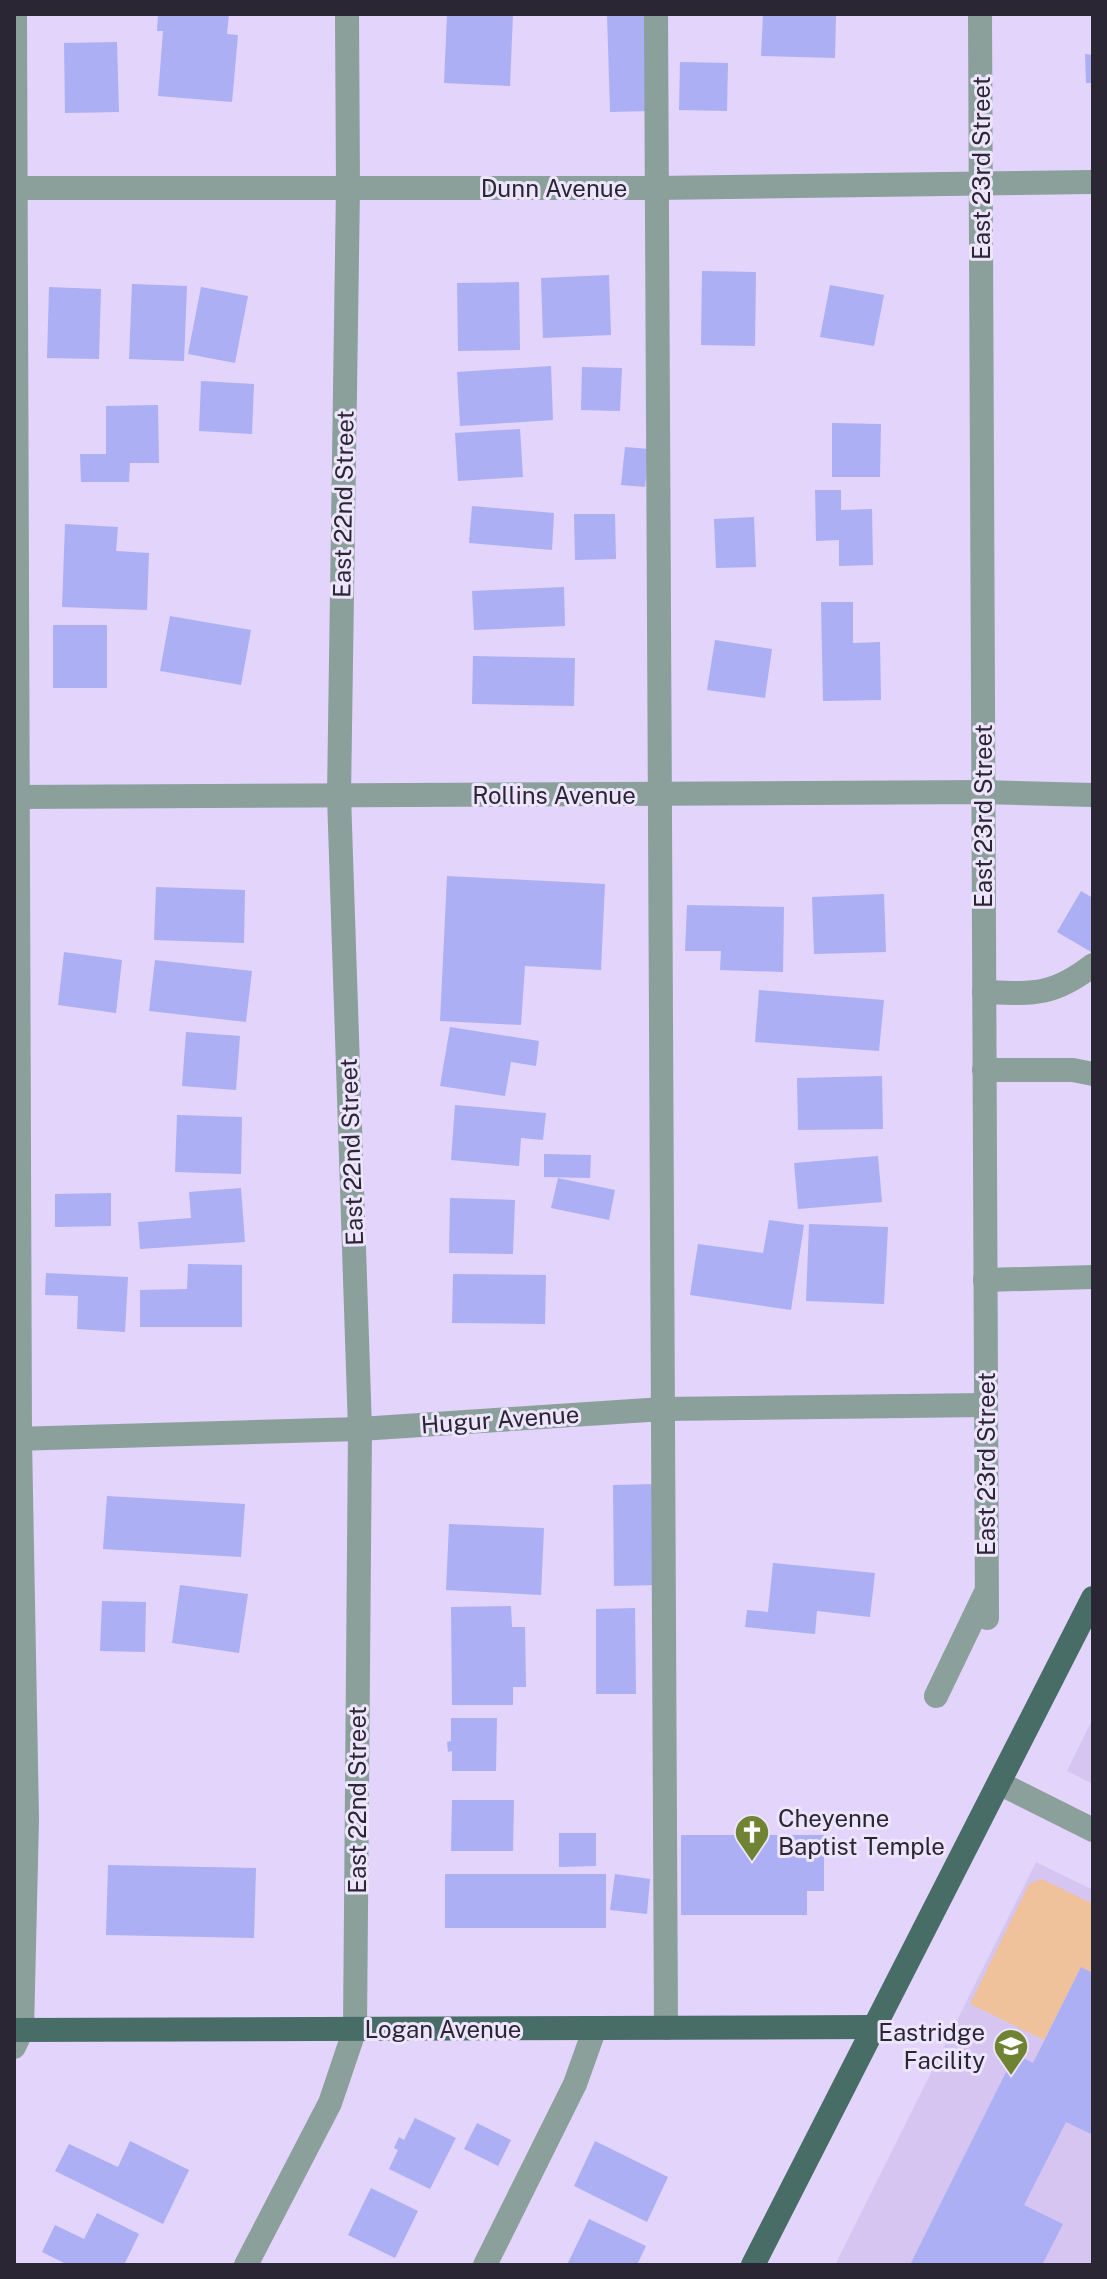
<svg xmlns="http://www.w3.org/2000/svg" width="1107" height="2279" viewBox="0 0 1107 2279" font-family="'Public Sans',sans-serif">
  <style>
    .built { fill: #d5c5f0 }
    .green { fill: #efc29c }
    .building { fill: #acaff4 }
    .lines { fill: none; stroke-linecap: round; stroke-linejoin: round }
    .minor { stroke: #8b9f9b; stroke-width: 24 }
    .major { stroke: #476d66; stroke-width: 24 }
    .labels { text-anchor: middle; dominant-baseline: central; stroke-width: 6; stroke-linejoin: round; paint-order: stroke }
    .street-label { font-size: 24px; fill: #2b2634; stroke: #ede5fb }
    .poi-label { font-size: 24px; fill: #2b2634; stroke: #ede5fb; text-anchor: start }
  </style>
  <rect width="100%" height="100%" fill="#e2d4fa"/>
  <g class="built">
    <polygon points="1093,1718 1093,1784 1067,1771"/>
    <polygon points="1036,1862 1093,1890 1093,2265 835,2265"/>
  </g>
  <polygon class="green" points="1042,1879 1093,1904 1093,1973 1081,1967 1044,2040 970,2004 1029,1884"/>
  <g class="building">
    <polygon points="158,14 229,14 227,34 238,35 232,102 158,96 163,31 157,31"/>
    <polygon points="447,14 513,14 510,86 444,83"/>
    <polygon points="607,14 648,14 650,111 610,112"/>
    <polygon points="763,14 836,15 835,58 761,56"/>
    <polygon points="117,42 119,112 65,113 64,43"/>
    <polygon points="1085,54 1093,55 1093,83 1086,83"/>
    <polygon points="680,62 728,63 727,111 679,110"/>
    <polygon points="702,271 756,272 755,346 701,345"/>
    <polygon points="609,275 611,335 543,338 541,278"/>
    <polygon points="519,282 520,350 458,351 457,283"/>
    <polygon points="132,284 187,286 184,361 129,359"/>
    <polygon points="830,285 884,295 874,346 820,337"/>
    <polygon points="49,287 101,289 99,359 47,358"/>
    <polygon points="201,287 248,296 235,363 188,354"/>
    <polygon points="551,366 553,420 460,426 457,372"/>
    <polygon points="582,367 622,368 620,411 581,410"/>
    <polygon points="201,381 254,384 252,434 199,431"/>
    <polygon points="158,405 159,463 130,463 129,482 81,482 80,454 106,454 106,406"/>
    <polygon points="832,423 881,424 880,477 832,477"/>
    <polygon points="520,429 523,477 458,481 455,433"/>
    <polygon points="625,447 649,449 645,487 621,485"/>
    <polygon points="815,490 841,490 841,510 872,509 873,565 839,566 839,540 816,541"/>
    <polygon points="472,506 554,513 552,550 469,543"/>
    <polygon points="574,514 615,514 616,559 575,560"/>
    <polygon points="754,517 756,567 716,568 714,519"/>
    <polygon points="65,524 118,527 116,551 149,553 147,610 62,607"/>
    <polygon points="564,587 565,626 474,630 472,591"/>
    <polygon points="821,602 853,602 853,643 880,642 881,700 823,701"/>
    <polygon points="170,616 251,630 241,685 160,671"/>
    <rect x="53" y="625" width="54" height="63"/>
    <polygon points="715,640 772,649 765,698 707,690"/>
    <polygon points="473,656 575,658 574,706 472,704"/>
    <polygon points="447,876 605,884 601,970 525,966 521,1025 440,1021"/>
    <polygon points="156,887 245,890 244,943 154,940"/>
    <polygon points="1081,891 1093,898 1093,953 1057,932"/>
    <polygon points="884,894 886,952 814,954 812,897"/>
    <polygon points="687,905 784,907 783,972 720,970 721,951 685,951"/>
    <polygon points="64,952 122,960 116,1013 58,1005"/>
    <polygon points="155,960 252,971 246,1022 149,1011"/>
    <polygon points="759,990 884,1000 879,1051 755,1042"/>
    <polygon points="450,1027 539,1041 536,1066 511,1062 505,1096 440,1086"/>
    <polygon points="186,1032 240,1036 236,1090 182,1086"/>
    <polygon points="882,1076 883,1129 798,1130 797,1078"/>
    <polygon points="455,1105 546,1113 543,1140 521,1138 519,1166 451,1160"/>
    <polygon points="177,1115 242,1117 241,1174 175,1172"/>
    <polygon points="544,1154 591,1155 590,1178 544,1177"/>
    <polygon points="878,1156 882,1202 798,1209 794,1163"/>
    <polygon points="558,1178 615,1190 609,1220 551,1208"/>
    <polygon points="241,1188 245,1242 140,1249 138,1222 191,1218 189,1192"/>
    <polygon points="111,1193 111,1226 55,1227 55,1194"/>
    <polygon points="450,1198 515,1200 513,1254 449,1253"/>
    <polygon points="769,1220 804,1225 791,1310 690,1295 698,1244 763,1253"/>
    <polygon points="809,1224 888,1227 884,1304 806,1301"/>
    <polygon points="188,1264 242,1265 242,1327 140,1327 140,1290 187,1289"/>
    <polygon points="46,1273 128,1277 125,1332 77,1329 78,1296 45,1295"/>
    <polygon points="453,1274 546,1275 545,1324 452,1323"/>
    <polygon points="657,1484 659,1585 614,1586 613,1485"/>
    <polygon points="107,1496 245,1504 241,1557 103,1549"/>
    <polygon points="449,1524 544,1528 541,1595 446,1590"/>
    <polygon points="773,1563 875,1573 870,1617 817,1611 815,1634 745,1627 747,1610 768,1612"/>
    <polygon points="180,1585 248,1594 239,1653 172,1643"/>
    <polygon points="102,1601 146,1602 145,1652 100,1651"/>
    <polygon points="511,1606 512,1627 525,1627 526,1687 513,1687 513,1705 452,1705 451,1607"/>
    <polygon points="635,1608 636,1694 596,1694 596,1609"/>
    <polygon points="451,1718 497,1718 496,1771 452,1771 452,1751 448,1752 447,1742 451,1741"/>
    <polygon points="452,1800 514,1800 513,1851 451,1851"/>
    <polygon points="559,1833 596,1833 596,1866 559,1867"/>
    <polygon points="681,1835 824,1835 824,1891 807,1891 807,1915 681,1915"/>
    <polygon points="108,1865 256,1868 254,1938 106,1935"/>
    <rect x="445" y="1874" width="161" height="54"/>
    <polygon points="615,1874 650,1879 647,1914 610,1910"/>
    <polygon points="1081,1967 1093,1973 1093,2135 1066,2122 1024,2205 1063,2224 1042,2265 910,2265 1015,2054 1033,2063"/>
    <polygon points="415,2118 456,2138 430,2189 389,2169 398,2150 394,2148 399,2137 404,2140"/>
    <polygon points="477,2123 511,2140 498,2166 464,2149"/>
    <polygon points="130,2141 189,2170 163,2224 55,2171 69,2144 118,2167"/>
    <polygon points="595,2141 668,2177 647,2222 574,2186"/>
    <polygon points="371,2188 418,2211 395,2258 348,2235"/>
    <polygon points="97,2213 139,2234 124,2265 68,2265 42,2252 55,2225 84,2239"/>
    <polygon points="589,2219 646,2246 637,2265 567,2265"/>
  </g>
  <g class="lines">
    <g class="minor">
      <polyline points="656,14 666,2028"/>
      <polyline points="980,14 987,1618"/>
      <polyline points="14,188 656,188 1093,182"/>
      <polyline points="14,797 983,792 1093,795"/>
      <path d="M984,992C1034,994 1053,996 1093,965"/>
      <polyline points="984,1070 1073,1070 1093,1074"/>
      <polyline points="985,1280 1093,1277"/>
      <polyline points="14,1439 360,1429 663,1409 986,1405"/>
      <polyline points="936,1696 985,1594"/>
      <polyline points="999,1783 1093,1830"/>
      <polyline points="14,2047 22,2030 27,1819 20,1439 15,14"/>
      <polyline points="246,2265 330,2103 355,2029 360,1429 339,796 348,188 347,14"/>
      <polyline points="485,2265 575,2084 595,2028"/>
    </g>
    <g class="major">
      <polyline points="14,2030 872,2027"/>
      <polyline points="753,2265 1093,1598"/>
    </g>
  </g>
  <defs>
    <g id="church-pin" transform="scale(1.8)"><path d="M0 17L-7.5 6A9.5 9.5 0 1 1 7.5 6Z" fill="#6f8333" stroke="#ede5fb"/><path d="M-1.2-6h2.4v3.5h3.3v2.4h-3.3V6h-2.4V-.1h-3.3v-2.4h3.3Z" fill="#fff"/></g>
    <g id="school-pin" transform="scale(1.8)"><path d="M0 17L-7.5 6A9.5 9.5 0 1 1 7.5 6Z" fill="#6f8333" stroke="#ede5fb"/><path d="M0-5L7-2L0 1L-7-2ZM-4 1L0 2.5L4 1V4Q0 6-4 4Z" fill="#fff"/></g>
  </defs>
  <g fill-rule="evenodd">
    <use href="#church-pin" x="752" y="1832"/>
    <use href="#school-pin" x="1011" y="2046"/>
  </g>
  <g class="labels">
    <g class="street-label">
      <text transform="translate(981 168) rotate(-90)">East 23rd Street</text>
      <text x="554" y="188">Dunn Avenue</text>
      <text transform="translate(343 504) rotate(-89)">East 22nd Street</text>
      <text x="554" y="795">Rollins Avenue</text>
      <text transform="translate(983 816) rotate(-90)">East 23rd Street</text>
      <text transform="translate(351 1152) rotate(-92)">East 22nd Street</text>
      <text transform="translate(500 1419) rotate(-4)">Hugur Avenue</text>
      <text transform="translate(986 1464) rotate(-90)">East 23rd Street</text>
      <text transform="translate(357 1800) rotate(-90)">East 22nd Street</text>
      <text x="443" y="2029">Logan Avenue</text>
    </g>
    <g class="poi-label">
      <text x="778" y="1818">Cheyenne<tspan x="778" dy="28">Baptist Temple</tspan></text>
      <text x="985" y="2032" text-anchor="end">Eastridge<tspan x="985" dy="28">Facility</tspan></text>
    </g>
  </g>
  <rect width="1107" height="2279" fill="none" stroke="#2b2634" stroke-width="32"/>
</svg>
